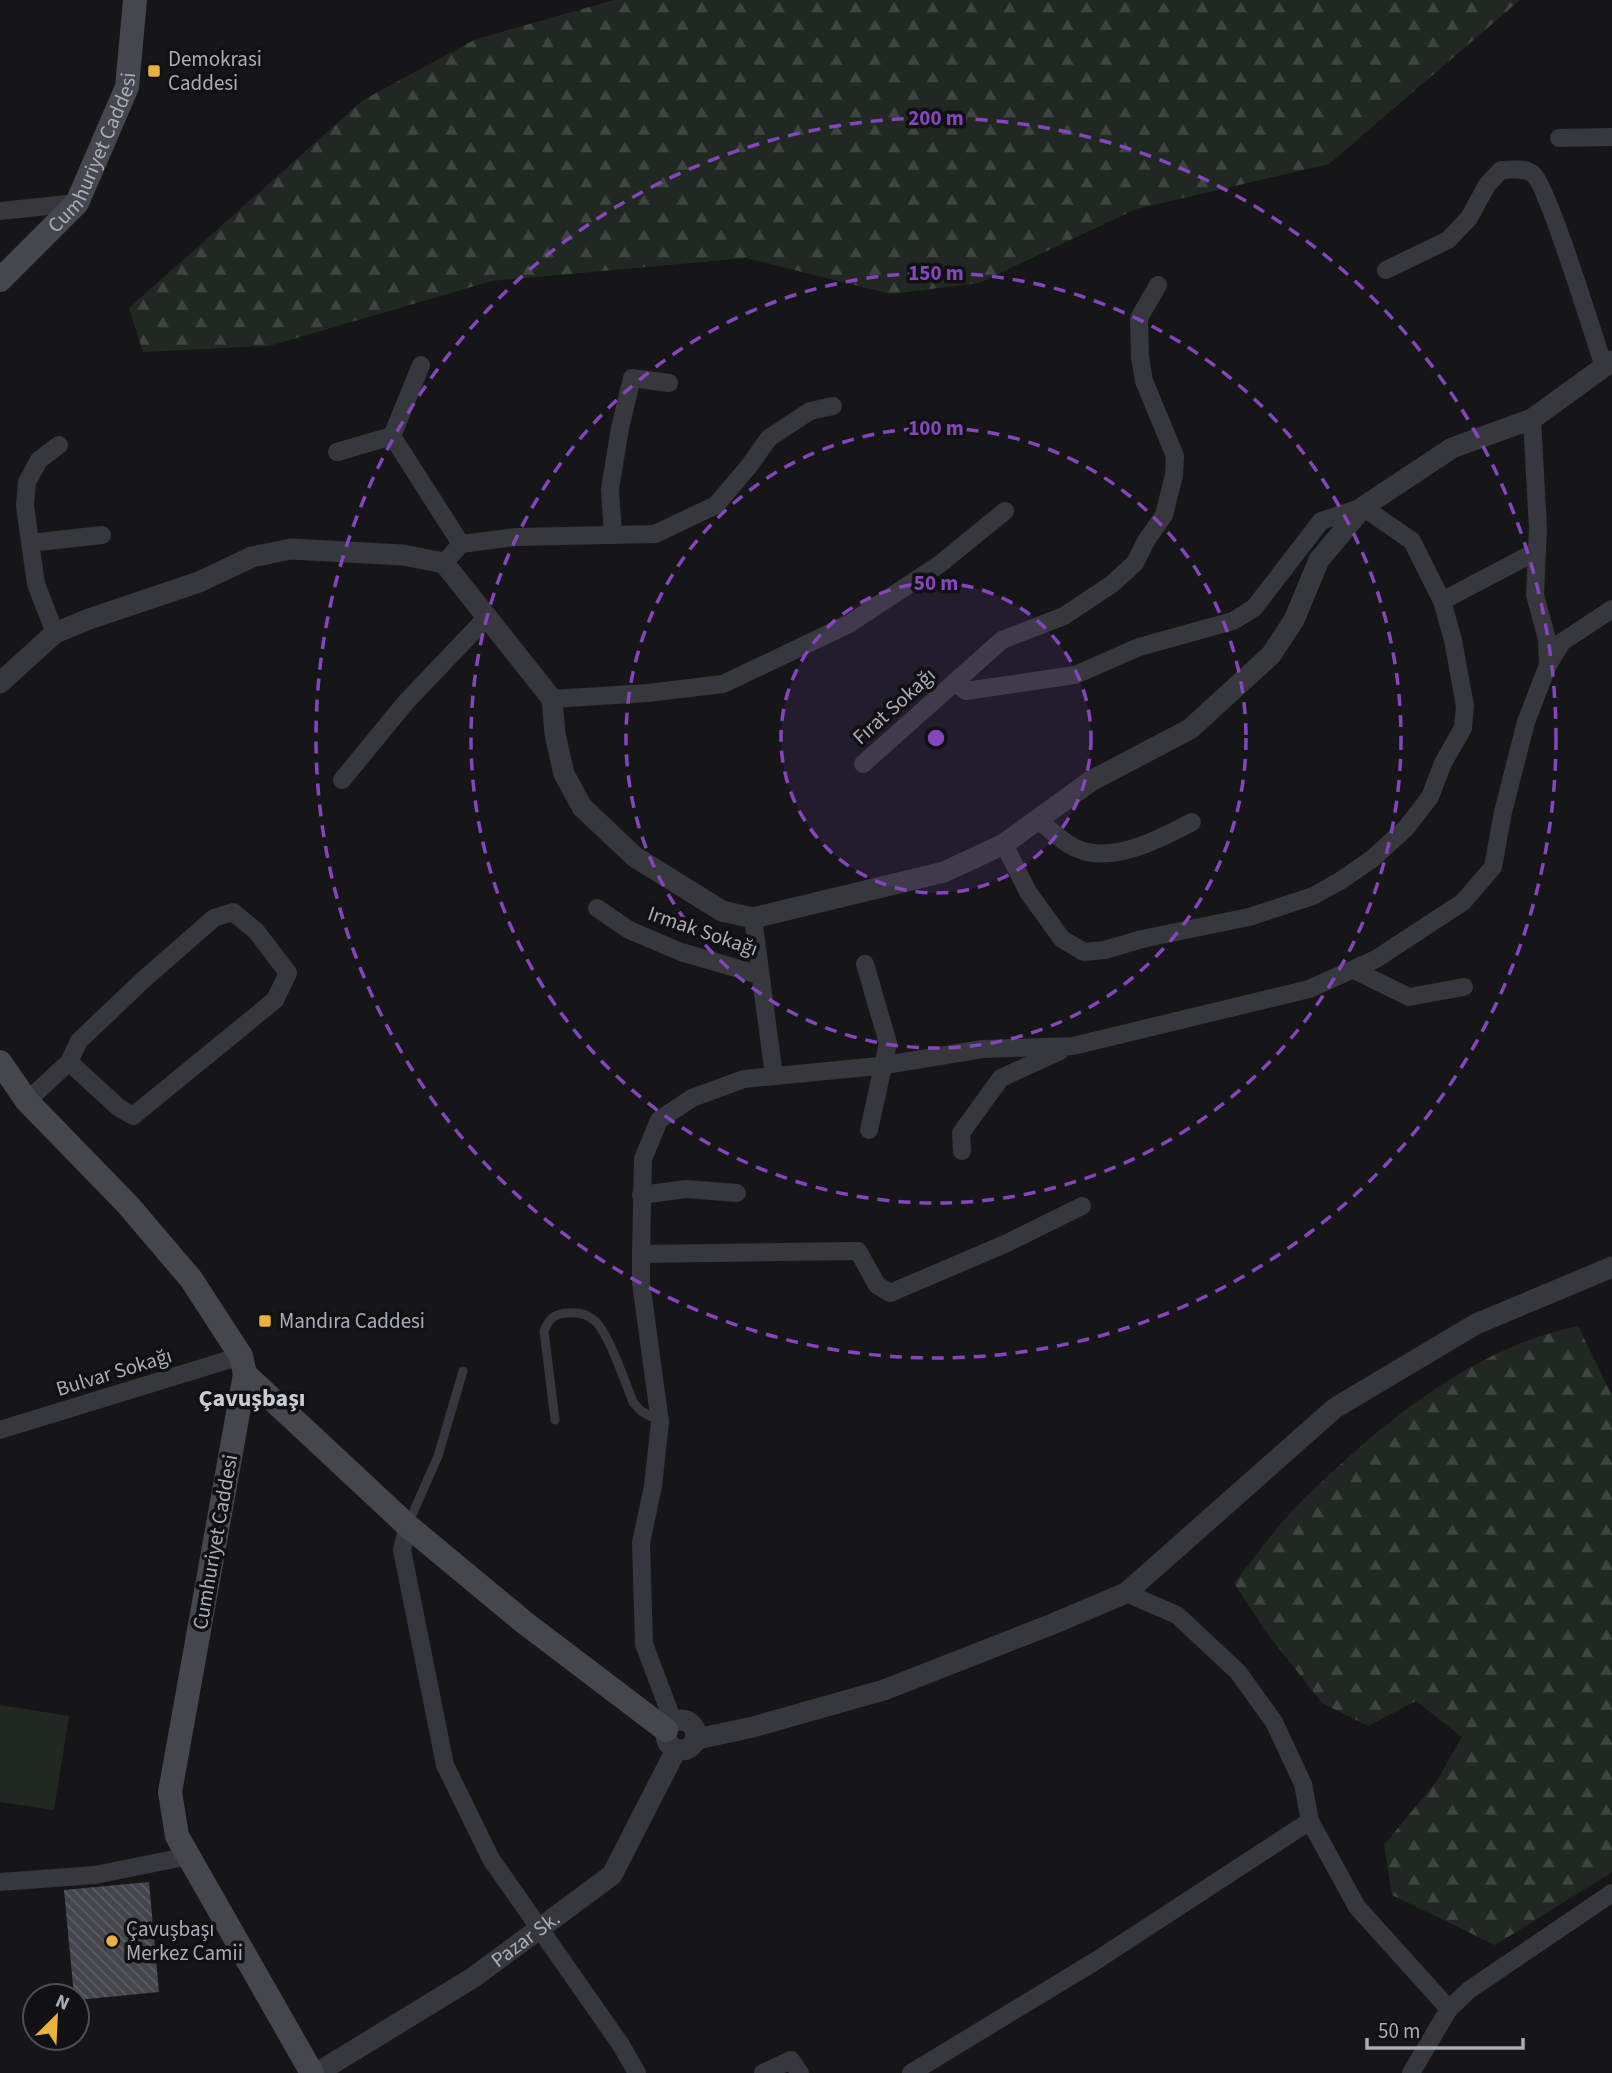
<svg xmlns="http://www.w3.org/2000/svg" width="1612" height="2073" viewBox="0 0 1612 2073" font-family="'Source Sans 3',sans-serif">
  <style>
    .grass { fill: #212822 }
    .forest { fill: url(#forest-firs) }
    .building { fill: url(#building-back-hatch) }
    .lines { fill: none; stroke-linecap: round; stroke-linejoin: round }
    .service { stroke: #37383d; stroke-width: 9 }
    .minor { stroke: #37383d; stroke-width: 18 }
    .tertiary { stroke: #37383d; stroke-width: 21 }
    .secondary { stroke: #46474d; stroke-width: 24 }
    .ring { fill: none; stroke: #8446bd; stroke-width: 3.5; stroke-dasharray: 12 9 }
    .poi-dot { fill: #e9b13e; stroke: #111113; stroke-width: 2.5 }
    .labels { text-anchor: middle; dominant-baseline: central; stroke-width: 7; stroke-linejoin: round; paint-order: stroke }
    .poi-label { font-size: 21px; fill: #a9adb7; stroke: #111113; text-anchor: start }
    .street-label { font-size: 21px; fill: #a9adb7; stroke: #111113 }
    .quarter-label { font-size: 24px; font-weight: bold; fill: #caccd4; stroke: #111113 }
    .centre { fill: #8446bd; stroke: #111113; stroke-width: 3.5 }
    .ring-label { font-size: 21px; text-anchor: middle; font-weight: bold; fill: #8446bd; stroke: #111113; stroke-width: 7; stroke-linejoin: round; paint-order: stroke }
  </style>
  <defs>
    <pattern id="forest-firs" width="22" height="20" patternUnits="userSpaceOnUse" patternTransform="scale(1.75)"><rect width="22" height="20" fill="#212822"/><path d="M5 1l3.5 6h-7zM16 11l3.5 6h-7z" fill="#3e4440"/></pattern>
    <pattern id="building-back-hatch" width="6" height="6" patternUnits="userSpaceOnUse" patternTransform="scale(1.75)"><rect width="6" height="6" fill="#45464b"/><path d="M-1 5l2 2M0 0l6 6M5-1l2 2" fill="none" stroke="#5d5e63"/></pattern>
  </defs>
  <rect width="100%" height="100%" fill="#161618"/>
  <polygon class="grass" points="0,1705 69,1716 54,1810 0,1802"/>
  <g class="forest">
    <polygon points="614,0 1520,0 1329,164 1136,209 979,283 891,294 746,258 492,281 269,346 143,352 129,308 363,100 476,39"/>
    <path d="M1578,1326L1612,1396V1872L1495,1945L1392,1895L1384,1845L1436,1782L1462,1737L1416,1701L1368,1726L1322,1703L1264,1629L1234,1583C1256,1556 1277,1525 1302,1501C1378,1426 1471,1348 1578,1326Z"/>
  </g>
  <polygon class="building" points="149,1882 159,1992 77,2000 77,1996 74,1996 64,1890"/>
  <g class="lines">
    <g class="service">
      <path d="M555,1420L544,1331C549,1318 556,1313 569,1313C579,1312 587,1314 595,1321C609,1334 625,1382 633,1402L641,1411L659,1421"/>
      <polyline points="408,1524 438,1456 463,1371"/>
    </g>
    <g class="minor">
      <polyline points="1559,138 1612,137"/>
      <polyline points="0,211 77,203"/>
      <path d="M1386,270L1448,240L1469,218L1487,185L1501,170C1512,170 1524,167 1533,174C1547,184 1595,340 1604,367"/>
      <polyline points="421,365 392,436 461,544"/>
      <polyline points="337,452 392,436"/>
      <polyline points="613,535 610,489 620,428 632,378 669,383"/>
      <polyline points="30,543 102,535"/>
      <polyline points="444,563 461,544 516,537 655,534 716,505 749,466 769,438 810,411 833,406"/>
      <polyline points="1442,601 1537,551"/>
      <polyline points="55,633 36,584 25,506 27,482 39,460 59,445"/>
      <polyline points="1548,665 1562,642 1612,609"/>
      <polyline points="552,699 648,693 723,684 849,624 940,564 1005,511"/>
      <polyline points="863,764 955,682"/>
      <polyline points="342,780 406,702 487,617"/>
      <path d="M1038,820C1050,829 1064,844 1078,849C1113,864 1162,838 1192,822"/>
      <polyline points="1004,844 1028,892 1062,939 1084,952 1105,950 1142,939 1249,917 1313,896 1340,881 1372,859 1406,828 1430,797 1443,763 1463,728 1465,706 1453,640 1442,601 1412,541 1363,507 1321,521 1254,608 1233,621 1139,647 1075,675 966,691 955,682 1002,640 1064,616 1112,584 1135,563 1146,541 1164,515 1174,475 1175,456 1144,381 1140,357 1139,318 1158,285"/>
      <polyline points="597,908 629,930 681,952 760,975"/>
      <polyline points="753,918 774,1076"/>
      <polyline points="865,964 888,1043 869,1130"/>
      <polyline points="1354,970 1409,997 1464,987"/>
      <polyline points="27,1101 69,1062 79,1041 142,981 214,918 233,912 256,931 288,973 275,1000 133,1116 118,1107 69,1062"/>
      <polyline points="962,1151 961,1133 1001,1078 1060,1051"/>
      <polyline points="641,1195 686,1189 737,1193"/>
      <polyline points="641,1254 858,1251 877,1285 890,1293 1005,1244 1082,1206"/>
      <polyline points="0,1430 241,1356"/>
      <polyline points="408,1526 402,1550 445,1765 491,1859 621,2045 637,2073"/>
      <polyline points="1126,1593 1177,1615 1238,1672 1274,1722 1303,1784 1310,1821 1357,1907 1449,2009"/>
      <polyline points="673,1721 644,1644 641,1543 653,1486 660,1422 641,1283 641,1254 643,1159 659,1120 692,1098 744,1079 879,1066 983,1049 1073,1046 1309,989 1376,959 1463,902 1493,867 1503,812 1526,722 1548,665 1547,639 1535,595 1538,529 1532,419"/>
      <polyline points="0,1882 95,1875 189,1856"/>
      <polyline points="763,2073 791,2060 800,2073"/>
      <polyline points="911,2073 1094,1962 1310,1821"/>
      <polyline points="1411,2073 1449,2009 1469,1990 1612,1893"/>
    </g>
    <g class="tertiary">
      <polyline points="0,683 55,633 89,619 199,582 252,557 291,549 403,555 444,563 552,699 555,734 564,774 582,807 635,857 722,911 753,918 944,872 1004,844 1091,781 1190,729 1271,655 1294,620 1319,560 1363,507 1452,448 1532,419 1612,361"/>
      <circle cx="681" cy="1735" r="15"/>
      <polyline points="697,1739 753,1727 884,1690 1050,1625 1126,1593 1335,1408 1476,1324 1612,1267"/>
      <path id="s1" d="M317,2073L474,1977L612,1875L676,1750"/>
    </g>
    <g class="secondary">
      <path id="s2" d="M0,280L77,203L127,87L135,0"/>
      <polyline points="0,1062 27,1101 128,1205 191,1279 241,1356 245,1374 170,1792 177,1836 312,2073"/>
      <polyline points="245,1374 408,1526 525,1623 666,1730"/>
    </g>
  </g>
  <circle cx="936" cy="738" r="155" fill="#8446bd" fill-opacity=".12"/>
  <g class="ring">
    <circle cx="936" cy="738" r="155"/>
    <circle cx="936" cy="738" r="310"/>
    <circle cx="936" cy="738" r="465"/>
    <circle cx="936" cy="738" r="620"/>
  </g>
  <g class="poi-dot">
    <rect x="147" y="64" width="14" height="14" rx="3.5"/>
    <rect x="258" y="1314" width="14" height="14" rx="3.5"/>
    <circle cx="112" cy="1941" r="7"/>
  </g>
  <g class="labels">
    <g class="poi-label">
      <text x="168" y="59">Demokrasi<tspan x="168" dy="24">Caddesi</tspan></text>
      <text x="279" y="1321">Mandıra Caddesi</text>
      <text x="126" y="1929">Çavuşbaşı<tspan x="126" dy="24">Merkez Camii</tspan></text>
    </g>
    <g class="street-label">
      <text stroke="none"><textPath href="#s2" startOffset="161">Cumhuriyet Caddesi</textPath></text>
      <text transform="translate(894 706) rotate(-42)">Fırat Sokağı</text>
      <text transform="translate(703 931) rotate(19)">Irmak Sokağı</text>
      <text transform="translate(114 1372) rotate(-17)">Bulvar Sokağı</text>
      <text transform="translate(215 1542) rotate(-80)">Cumhuriyet Caddesi</text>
      <text stroke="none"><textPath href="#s1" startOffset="248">Pazar Sk.</textPath></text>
    </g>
    <g class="quarter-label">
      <text x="252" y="1398">Çavuşbaşı</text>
    </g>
  </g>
  <circle cx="936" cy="738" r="10" class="centre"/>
  <g class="ring-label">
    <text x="936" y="125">200 m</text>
    <text x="936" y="280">150 m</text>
    <text x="936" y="435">100 m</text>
    <text x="936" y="590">50 m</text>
  </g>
  <g transform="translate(56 2017) rotate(24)"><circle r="33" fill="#111113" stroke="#4e4f55" stroke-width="2"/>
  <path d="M0-5L12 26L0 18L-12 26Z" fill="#e9b13e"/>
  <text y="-10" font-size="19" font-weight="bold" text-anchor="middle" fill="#a9adb7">N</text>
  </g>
  <path d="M1367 2038v10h156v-10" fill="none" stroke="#a9adb7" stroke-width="3.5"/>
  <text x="1378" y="2038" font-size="21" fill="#a9adb7" stroke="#111113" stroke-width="5" paint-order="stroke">50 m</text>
</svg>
